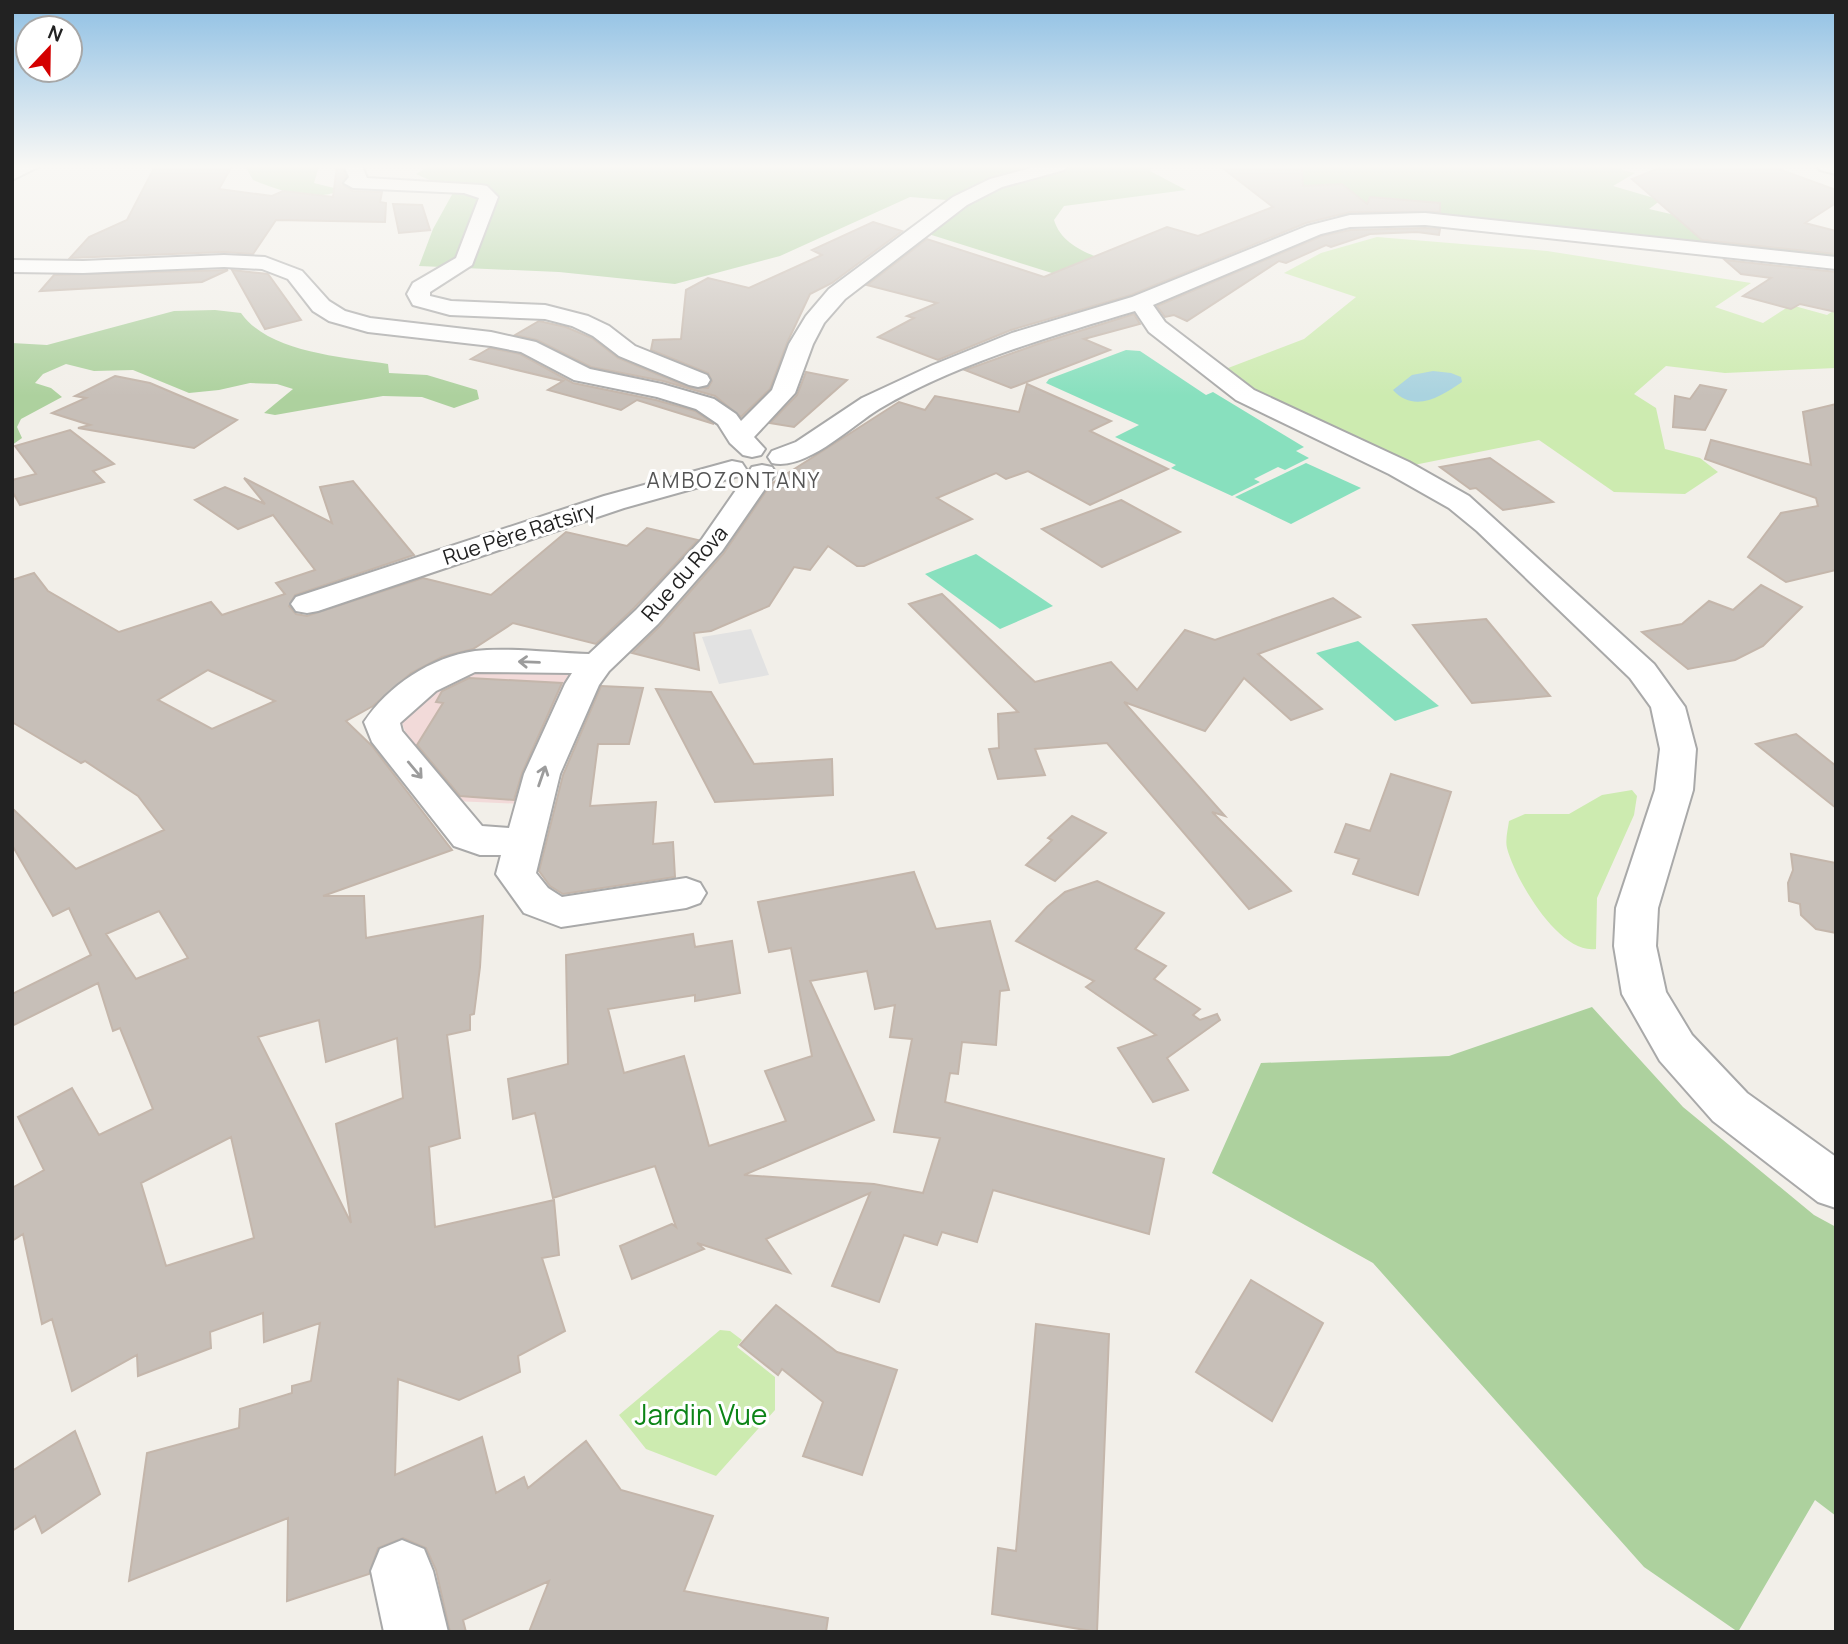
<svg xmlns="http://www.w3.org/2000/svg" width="1848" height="1644" viewBox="0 0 1848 1644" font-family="Manrope,sans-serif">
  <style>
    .commercial { fill: #f2dad9 }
    .grass { fill: #cdebb0 }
    .forest { fill: #add19e }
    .pitch { fill: #88e0be }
    .parking { fill: #e2e2e2 }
    .water { fill: #aad3df }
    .building { fill: #c7bfb8; stroke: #c4b6ab; stroke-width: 2; fill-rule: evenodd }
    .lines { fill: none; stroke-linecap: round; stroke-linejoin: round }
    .minor-casing { stroke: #a9a9a9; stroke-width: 4 }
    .minor { fill: #fff; fill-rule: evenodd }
    .oneway { stroke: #9c9c9c }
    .labels { text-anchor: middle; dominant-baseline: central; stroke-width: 6; stroke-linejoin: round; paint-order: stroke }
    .far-neighbourhood-label { font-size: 21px; letter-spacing: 2px; fill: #555; stroke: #fff }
    .far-street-label { font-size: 21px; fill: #222; stroke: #fff }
    .near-park-label { font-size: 28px; fill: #0c8416; stroke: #fff }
  </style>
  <rect width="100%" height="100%" fill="#f2efe9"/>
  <polygon class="commercial" points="473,669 579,675 523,804 454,801 411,748 401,720 408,703"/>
  <g class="grass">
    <polygon points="1377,237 1547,251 1751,283 1715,307 1763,323 1791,305 1827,315 1836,309 1836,368 1725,373 1666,366 1634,394 1656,408 1665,449 1700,458 1718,472 1685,494 1614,492 1539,440 1399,468 1215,373 1304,339 1356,297 1284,273 1321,253"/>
    <path d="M1632,790L1637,796L1634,815L1597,898L1596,949C1559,955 1515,879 1507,848C1505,840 1508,829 1509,821L1525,814H1569L1602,795Z"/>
    <polygon points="720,1330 730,1331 742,1340 737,1347 775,1377 775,1410 716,1476 646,1449 619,1415"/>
  </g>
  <g class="forest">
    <path d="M245,166H319L314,183L342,190C313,203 281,191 253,180Z"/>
    <path d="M429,166H1152L1150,171L1186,190L1064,206L1054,220C1062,246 1089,254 1113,263L1071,279L919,231L959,201L910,197L780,256L675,284L559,272L419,266L433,229L454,191L416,174Z"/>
    <polygon points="1284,166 1608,166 1635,173 1613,186 1661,200 1649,209 1836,252 1836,259 1315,214"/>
    <path d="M215,310L241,313C269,353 344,357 388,364L389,373L427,375L477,390L479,399L454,408L422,397L383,396L275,415L264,413L293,389L277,384L250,383L219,390L189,393L133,370L94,371L66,364L43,374L35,383L51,388L62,397L21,419L17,427L22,438L12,445V343L47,345L174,311Z"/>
    <polygon points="1592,1007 1683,1107 1814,1215 1836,1227 1836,1516 1815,1500 1738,1632 1644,1567 1373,1263 1212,1173 1261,1063 1449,1056"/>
  </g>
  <g class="pitch">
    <polygon points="1126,350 1140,351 1206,395 1213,392 1304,447 1296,451 1309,458 1285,470 1278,467 1254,479 1260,482 1232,496 1171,468 1176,465 1115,437 1139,425 1046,383 1049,379"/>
    <polygon points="1306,463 1361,488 1291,524 1235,497"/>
    <polygon points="976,554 1053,606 1000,629 925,574"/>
    <polygon points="1358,641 1439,706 1395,721 1316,653"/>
  </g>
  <polygon class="parking" points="751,629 769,675 719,684 702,637"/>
  <path class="water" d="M1433,371L1451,373L1461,377L1462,382C1441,396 1415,414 1393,390L1412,375Z"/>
  <g class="building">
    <polygon points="161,166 232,166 219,189 272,196 283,191 333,197 337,166 342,166 346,177 343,185 353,191 382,192 380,202 386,203 385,222 276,220 253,254 224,252 70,258 89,237 127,220 154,168"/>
    <polygon points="1220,166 1302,166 1303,186 1342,184 1367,204 1370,197 1440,203 1440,212 1350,212 1306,223 1131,295 1011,330 938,360 878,337 914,318 907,316 937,303 867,285 927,239 1044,277 1167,227 1198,236 1273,207"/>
    <polygon points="1664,166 1770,166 1836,190 1836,203 1805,223 1836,231 1836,254 1702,240 1632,179"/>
    <polygon points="393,204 422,205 430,230 399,233"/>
    <polygon points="873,222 902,231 832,283 810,294 787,343 770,389 741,417 715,396 663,381 591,367 537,340 515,335 539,321 566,327 592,338 618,358 688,387 708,388 712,381 708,373 651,350 653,340 681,339 686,290 708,278 749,288 822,255 812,250"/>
    <polygon points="1425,228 1440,229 1439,235 1417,232 1370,234 1331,247 1326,245 1286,263 1279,261 1187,321 1174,315 1165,317 1157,306 1322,236 1350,230"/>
    <polygon points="1725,260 1836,272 1836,312 1800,304 1791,309 1743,296 1771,278 1741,274"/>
    <polygon points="228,270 202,282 40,291 54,275"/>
    <polygon points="232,270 268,274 301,320 265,329"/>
    <polygon points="1134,314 1140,324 1084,339 1110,350 1011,388 965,370 1038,344"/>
    <polygon points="490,348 520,354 573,383 656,400 695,411 714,424 637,400 621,410 548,390 563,381 471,359"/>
    <polygon points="806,372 847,380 794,427 770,423 797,395"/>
    <polygon points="115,376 150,383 237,420 194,448 78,428 90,425 52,413 86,398 75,396"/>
    <polygon points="1027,384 1111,421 1090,431 1168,469 1090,505 1028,471 1006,479 996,473 937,498 972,519 864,566 857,566 828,546 810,570 794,567 769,606 711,631 694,633 699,670 632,653 660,626 724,553 771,484 899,402 925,410 935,396 1019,412"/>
    <polygon points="1700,385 1726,390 1705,430 1673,427 1675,396 1690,399"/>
    <polygon points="1836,404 1836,570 1786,582 1748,557 1781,513 1818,506 1816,498 1705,459 1711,440 1811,465 1803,412"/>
    <polygon points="70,430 114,464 93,471 104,482 20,505 12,491 12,480 36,474 15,446"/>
    <polygon points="1490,458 1553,502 1503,510 1476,488 1470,489 1440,467"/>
    <path d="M244,478L332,523L320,487L353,481L414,555L295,595L289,606L296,614L307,616L423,578L491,595L566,532L627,546L647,528L698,540L634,608L596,644L513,623L473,649L442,657L411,673L373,706L346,721L372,746L452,850L323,896H364L366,938L483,916L480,967L474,1014L470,1015V1030L447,1035L460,1138L429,1147L435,1227L554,1200L559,1255L542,1258L565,1331L518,1356L520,1372L459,1400L398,1379L395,1475L482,1437L496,1493L524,1477L528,1488L586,1441L621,1490L713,1516L684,1591L828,1618L826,1632H529L549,1581L463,1620L466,1632H450L436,1570L426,1548L403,1538L378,1548L369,1574L287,1601L288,1518L129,1581L147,1453L239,1428L240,1409L292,1393V1386L311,1381L320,1323L264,1342L263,1313L210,1332L211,1348L138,1376L137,1355L72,1391L52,1319L42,1324L23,1234L12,1241V1188L44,1170L18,1117L72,1088L99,1135L153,1109L120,1028L113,1031L98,983L12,1026V994L91,955L69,908L53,916L12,845V808L76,869L164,830L138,796L85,761L81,763L12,722V580L34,573L48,591L119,632L211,602L222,615L285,594L276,583L315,570L273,515L238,529L195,500L225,487L265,504ZM208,670L275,701L212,729L158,700ZM159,911L188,958L136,979L106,934ZM319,1020L326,1062L397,1038L403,1098L336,1124L351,1223L258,1037ZM231,1137L254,1238L166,1266L141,1183Z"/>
    <polygon points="1121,500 1180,532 1102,567 1042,529"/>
    <polygon points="1761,585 1802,607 1763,646 1735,660 1688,669 1642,632 1682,624 1709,601 1733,610"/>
    <polygon points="942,594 1035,682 1111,662 1137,690 1185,630 1215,640 1333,598 1360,617 1258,654 1322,709 1291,720 1244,678 1205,731 1124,702 1225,816 1212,812 1291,891 1249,909 1107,743 1035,749 1045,775 998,779 989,749 999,748 998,714 1018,712 909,604"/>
    <polygon points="1486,619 1550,696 1472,703 1413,625"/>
    <polygon points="469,678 562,683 522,773 514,800 460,796 417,745 443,703 436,702 442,691"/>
    <polygon points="601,686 643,688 629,744 598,744 590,806 656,802 653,844 673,842 675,877 563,894 550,886 539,871 563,775"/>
    <polygon points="656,689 711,692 754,764 832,759 833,795 715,802"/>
    <polygon points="1796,734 1836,766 1836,808 1756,744"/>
    <polygon points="1391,774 1451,792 1418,895 1353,874 1359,859 1335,852 1346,824 1370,831"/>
    <polygon points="1072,816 1106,833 1055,881 1026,865 1052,840 1048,838"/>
    <polygon points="1791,854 1836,863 1836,933 1816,929 1801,915 1800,904 1789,901 1788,883 1793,870"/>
    <path d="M914,872L936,929L990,921L1009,990L1000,991L996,1045L962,1042L958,1074L950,1073L945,1102L1164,1159L1149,1234L993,1190L977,1242L942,1232L937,1245L904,1235L879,1302L832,1286L870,1193L766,1239L790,1273L697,1243L704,1249L632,1279L620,1246L672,1224L676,1227L655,1166L553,1198L535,1113L513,1119L508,1079L568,1064L566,955L693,934L695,947L732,941L740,993L695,1001V995L608,1009L624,1073L684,1056L709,1146L786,1121L765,1071L812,1056L791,948L769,952L758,902ZM867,971L875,1009L895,1005L890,1037L912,1039L894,1132L940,1138L923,1193L874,1184L744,1175L874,1120L810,981Z"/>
    <polygon points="1097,881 1164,913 1135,949 1166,966 1154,979 1200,1009 1193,1015 1200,1020 1217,1014 1220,1020 1167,1058 1188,1090 1153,1102 1118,1048 1156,1035 1086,987 1094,981 1016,941 1047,907 1065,892"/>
    <polygon points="1251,1280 1323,1323 1272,1421 1196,1372"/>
    <polygon points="776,1305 837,1352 897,1370 862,1475 803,1456 823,1402 782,1369 778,1375 740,1345"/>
    <polygon points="1036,1324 1109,1334 1097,1632 992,1614 998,1548 1016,1551"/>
    <polygon points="75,1431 100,1494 42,1533 35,1516 12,1531 12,1471"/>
  </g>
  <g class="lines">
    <g class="minor-casing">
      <g id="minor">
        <polygon points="17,166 40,166 12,180 12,168"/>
        <polygon points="344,166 362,166 367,178 481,185 487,186 498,197 472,265 430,292 430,296 451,301 545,305 588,316 609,326 635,346 707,375 710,380 707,385 698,387 689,385 619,356 593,336 572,326 545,319 450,315 413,305 407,294 413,283 456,258 479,198 464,193 353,188 344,183 349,177"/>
        <polygon points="1038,166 1067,166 1064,170 1002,187 967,205 845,299 824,323 813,344 795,393 754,437 765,449 761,455 752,457 743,455 730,443 718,424 696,409 657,397 574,380 521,352 491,346 368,332 329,321 313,311 288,279 262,269 224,267 83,273 12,272 12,260 83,261 224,255 265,257 302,271 329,301 345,311 370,318 491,332 536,342 590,369 662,384 714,399 736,414 741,421 772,390 789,344 806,316 829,289 953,197 990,179"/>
        <polygon points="1817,166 1836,166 1836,174 1820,170"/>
        <path d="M1425,213L1836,257V269L1425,225L1350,227L1321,234L1153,305L1165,322L1254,390L1409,462L1469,496L1654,664L1685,707L1696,749L1693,790L1658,908L1656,946L1666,992L1692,1035L1747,1093L1836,1157V1208L1818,1202L1713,1121L1660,1061L1622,994L1614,946L1616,908L1655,790L1660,749L1651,707L1630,678L1477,531L1449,508L1389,474L1236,400L1149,332L1135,311C1051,336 955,364 879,409C851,426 806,471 772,463L768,457L772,451L796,442L862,398L933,365L1012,333L1132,297L1307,226L1350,215Z"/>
        <polygon points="732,461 742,463 746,469 742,475 624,508 318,611 307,613 296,611 291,604 296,597 604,496"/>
        <path d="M762,465L772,467L776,473L722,551L658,624L609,671L599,685L560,774L536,873L548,888L562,897L686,878L700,883L706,893L700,903L686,908L561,927L524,913L496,874L501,855H480L454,846L372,742L364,722C388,686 431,657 475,651C506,647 555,653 589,654L636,610L702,539L752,467ZM475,672L572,673L565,684L524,774L509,828L482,826L402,731L400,723L436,691Z"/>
        <polygon points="402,1540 424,1549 433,1571 448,1632 384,1632 371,1571 380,1549"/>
      </g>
    </g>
    <use href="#minor" class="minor"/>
  </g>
  <defs><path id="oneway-shaft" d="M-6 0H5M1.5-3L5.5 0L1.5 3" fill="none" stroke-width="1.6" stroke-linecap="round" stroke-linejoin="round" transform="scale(1.75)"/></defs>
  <g class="oneway">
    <use href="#oneway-shaft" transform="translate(529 662) rotate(-178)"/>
    <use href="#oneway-shaft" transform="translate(415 770) rotate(50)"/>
    <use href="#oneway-shaft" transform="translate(542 776) rotate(-71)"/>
  </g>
  <linearGradient id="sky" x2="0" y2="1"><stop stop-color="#8fc0e4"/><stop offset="0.42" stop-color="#f9f8f5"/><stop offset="1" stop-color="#f9f8f5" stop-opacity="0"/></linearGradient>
  <rect width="1848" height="396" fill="url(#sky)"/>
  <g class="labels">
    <g class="far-neighbourhood-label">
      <text x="734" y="480">AMBOZONTANY</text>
    </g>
    <g class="far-street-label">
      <text transform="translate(519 533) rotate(-18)">Rue Père Ratsiry</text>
      <text transform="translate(684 573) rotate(-49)">Rue du Rova</text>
    </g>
    <g class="near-park-label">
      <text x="701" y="1414">Jardin Vue</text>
    </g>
  </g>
  <rect width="1848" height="1644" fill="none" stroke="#222222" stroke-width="28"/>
  <g transform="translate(49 49) rotate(22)"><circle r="33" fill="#ffffff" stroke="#a7a7a7" stroke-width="2"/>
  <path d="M0-5L12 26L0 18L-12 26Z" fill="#d40000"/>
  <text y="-10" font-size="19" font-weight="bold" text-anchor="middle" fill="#222222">N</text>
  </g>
</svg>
